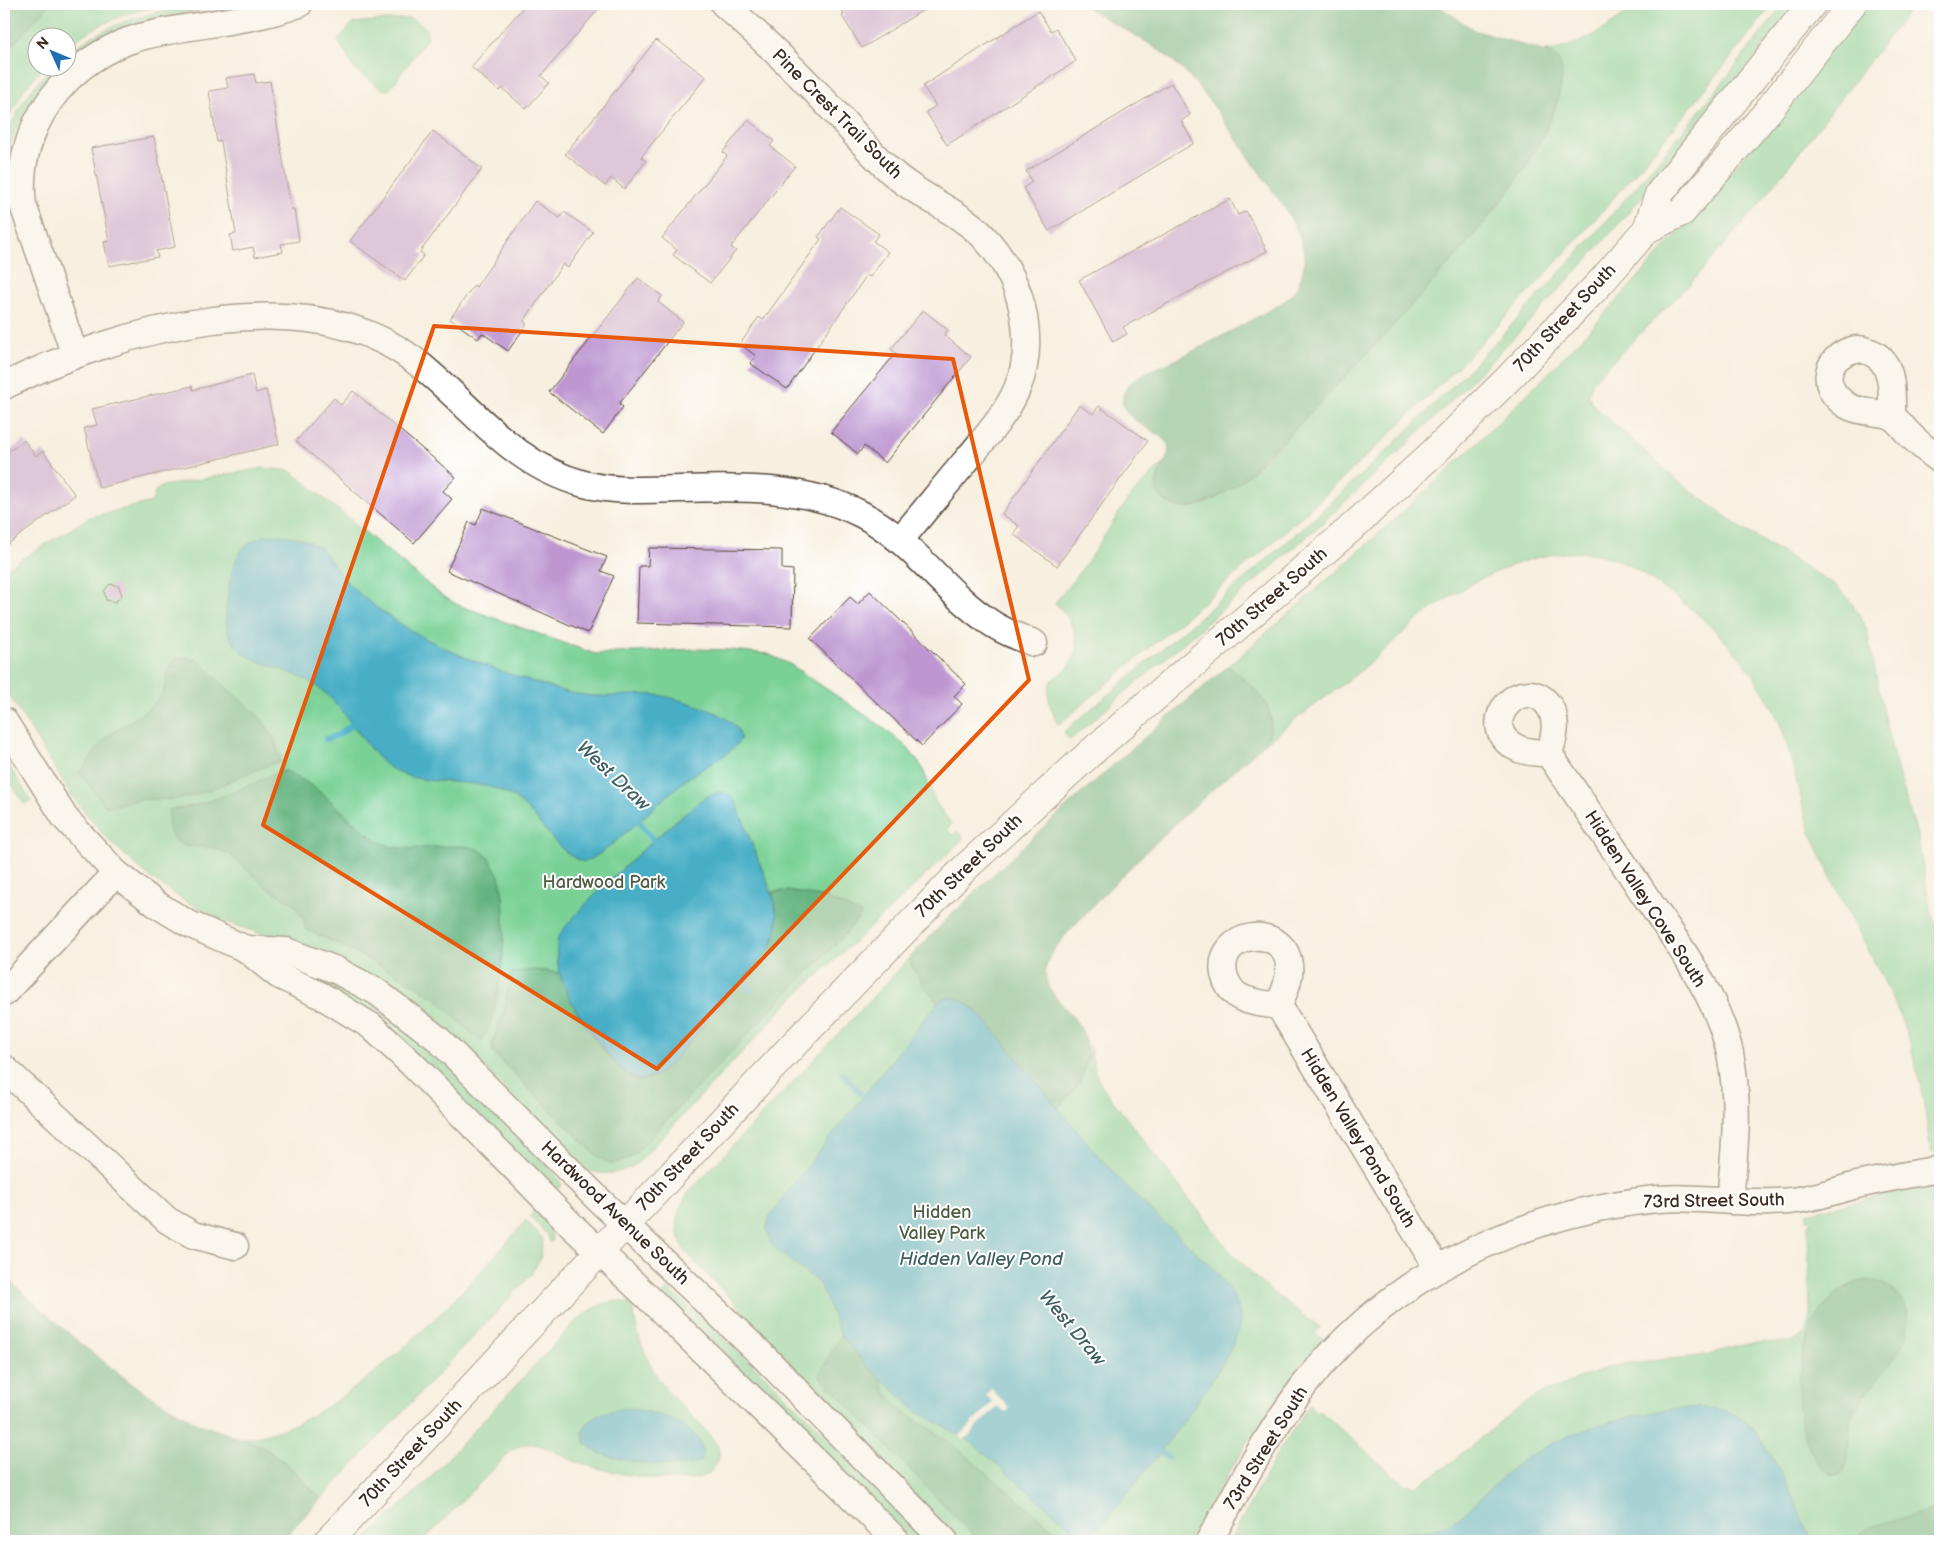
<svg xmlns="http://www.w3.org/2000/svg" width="1944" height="1545" viewBox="0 0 1944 1545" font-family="'Balsamiq Sans',sans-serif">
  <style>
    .green { fill: #7ad196; stroke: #5a7e5a }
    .forest { fill: #63b37f; stroke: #4f6e4e }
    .water { fill: #46aec6; stroke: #406c72 }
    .pier { fill: #f7efdf }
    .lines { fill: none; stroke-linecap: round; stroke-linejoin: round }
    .stream { stroke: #46aec6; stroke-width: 6 }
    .building { fill: #be97d1 }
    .minor-casing { stroke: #57483b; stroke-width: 29 }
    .major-casing { stroke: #57483b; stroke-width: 30 }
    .minor { stroke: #fff; stroke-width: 26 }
    .major { stroke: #fff; stroke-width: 28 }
    .marked { fill: none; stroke: #e8590c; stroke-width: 4; stroke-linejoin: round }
    .labels { text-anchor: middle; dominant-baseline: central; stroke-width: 4; stroke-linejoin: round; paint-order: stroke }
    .street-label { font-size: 18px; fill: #3b2a1e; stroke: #fff }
    .park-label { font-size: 18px; fill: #4e5c42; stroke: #fff }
    .water-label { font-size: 19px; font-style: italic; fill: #3f5f61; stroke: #fff }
  </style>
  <rect width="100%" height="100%" fill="#fff"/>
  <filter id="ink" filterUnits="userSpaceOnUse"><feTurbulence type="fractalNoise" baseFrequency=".02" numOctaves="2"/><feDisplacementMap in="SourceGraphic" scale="10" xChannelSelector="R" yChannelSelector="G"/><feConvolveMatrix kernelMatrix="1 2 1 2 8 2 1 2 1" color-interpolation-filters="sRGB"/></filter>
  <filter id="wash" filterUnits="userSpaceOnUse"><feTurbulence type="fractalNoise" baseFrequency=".0096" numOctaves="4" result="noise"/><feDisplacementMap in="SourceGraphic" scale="20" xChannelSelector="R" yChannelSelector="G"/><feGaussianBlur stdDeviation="1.12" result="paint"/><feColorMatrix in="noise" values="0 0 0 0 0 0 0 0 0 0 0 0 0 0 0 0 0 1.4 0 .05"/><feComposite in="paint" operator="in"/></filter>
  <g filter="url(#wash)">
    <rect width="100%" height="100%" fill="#f7efdf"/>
    <g class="green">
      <path d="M50,4H171C133,10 98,22 68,46V38H38V68H43L24,89L4,127V54Z"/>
      <path d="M202,4H240C172,16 126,16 68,59V53C108,21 152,12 202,4Z"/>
      <path d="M1637,4H1773C1650,163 1516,314 1370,453C1271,548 1163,636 1058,725C1053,714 1043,692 1052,680C1055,676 1061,675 1065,671C1086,650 1075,620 1055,603L1088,561L1128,499L1165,461C1145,489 1166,515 1198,506C1243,492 1290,433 1323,399C1371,350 1417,301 1462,249C1488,218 1515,188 1534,152C1544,135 1555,113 1559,93C1561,83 1558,70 1558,59L1545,51C1581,47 1610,27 1637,4Z"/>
      <path d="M1784,4H1797C1738,79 1679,154 1616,227C1558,293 1496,357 1433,419C1318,533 1192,634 1070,740L1064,732C1179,634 1297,538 1405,433C1543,299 1668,155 1784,4Z"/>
      <path d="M1866,4H1914L1756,208L1693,281L1593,381L1588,395L1594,406L1678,481L1740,527L1835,585C1849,598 1858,610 1866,628L1893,755L1918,838L1931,913L1940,934V1152L1930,1153C1926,1103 1915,1049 1894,1002C1868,946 1836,894 1813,837C1796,796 1794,749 1773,709C1749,662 1714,624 1671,594C1654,583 1638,568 1619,561C1556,533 1468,580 1419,619C1399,636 1381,654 1360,671C1329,696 1294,719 1263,745C1287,712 1252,684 1228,666C1321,586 1414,504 1503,418C1634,290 1754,149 1866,4Z"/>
      <polygon points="409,18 425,27 428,37 389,90 382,89 354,69 338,40 353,23"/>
      <path d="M51,68H58C29,96 12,128 6,168H4C4,126 22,98 51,68Z"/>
      <path d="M263,468L291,471L441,595L458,605L595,654L696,649L731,650L768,654L791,665L877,723L907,747L922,767L936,803L951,824L947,829L953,835L957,831L964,838L900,900L792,999L637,1164C620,1174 605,1177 586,1169L463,1048L291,944L229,923L182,899L151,878L108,840L74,799L4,687V570L90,517L152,502L155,491L163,486Z"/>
      <polygon points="4,757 31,801 24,804 4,771"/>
      <polygon points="956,909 1084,1070 1090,1051 1089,1045 1096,1074 1103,1088 1228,1249 1262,1284 1320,1328 1315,1333 1324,1340 1268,1409 1187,1541 961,1541 853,1432 744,1312 691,1258 683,1248 677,1230 679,1209 688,1193"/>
      <polygon points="286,960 351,988 418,1036 553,1171 562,1185 558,1189 539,1176"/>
      <polygon points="1940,1185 1940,1541 1230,1541 1277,1454 1310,1404 1317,1412 1319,1410 1394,1476 1406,1484 1417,1486 1443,1469 1524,1403 1545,1392 1607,1368 1628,1363 1700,1356 1751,1343 1791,1342 1800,1339 1807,1331 1810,1320 1808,1225 1811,1224 1810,1219 1807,1219 1807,1213 1898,1192"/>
      <polygon points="537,1208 548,1222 553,1241 550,1242 547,1235 530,1216"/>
      <path d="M526,1220L543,1239L540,1259L531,1275L321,1499C299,1474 275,1449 243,1438C334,1435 469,1288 526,1220Z"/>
      <path d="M668,1289C761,1367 846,1455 930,1541H915L867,1496L663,1294Z"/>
      <path d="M620,1301L632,1304C636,1336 649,1369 670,1394C685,1411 704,1425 716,1444C722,1452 719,1460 714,1468C700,1493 607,1472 583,1464C566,1459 551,1448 534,1444C526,1443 519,1446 512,1450L423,1541H364L423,1485L577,1320C590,1310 603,1301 620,1301Z"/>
    </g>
    <g class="forest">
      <polygon points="4,4 50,4 4,54"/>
      <path d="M1082,4H1436L1474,30L1552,54C1568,66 1561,87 1556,103C1536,160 1499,205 1460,251C1420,298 1378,342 1335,387C1311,412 1286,438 1261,462C1248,475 1234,489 1217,497C1197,508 1172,515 1157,492C1153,475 1175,454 1167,443C1157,428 1113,418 1124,393C1131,374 1161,367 1177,359C1204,346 1231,331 1257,317C1269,310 1283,304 1292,294C1303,281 1307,260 1302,244C1293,214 1268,186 1251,160C1230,131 1211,98 1185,72C1156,42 1115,27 1082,4Z"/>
      <path d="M184,657L198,660L229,690L259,716L274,737L281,761C252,769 223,787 192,796C171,802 151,797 131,801C122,802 114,808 105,806L79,772C90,762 95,749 105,739C122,723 147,715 161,696C171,680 161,661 184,657Z"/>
      <path d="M1228,666C1252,684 1287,712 1263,745C1201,799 1140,855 1084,915C1071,930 1051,948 1046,967C1038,1003 1103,1018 1084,1071C1079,1085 1069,1098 1058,1108L983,1018L975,1010L952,997L938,1002L923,985L908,959C1009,855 1117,760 1228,666Z"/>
      <path d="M286,771C311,782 333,803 353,821C363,829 372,839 384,844C411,856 462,838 481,851C489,856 495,868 499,876C510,906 503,1016 481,1040C463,1029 450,1008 432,996C392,970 349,949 305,929L304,919L293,903L268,888L229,854L213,848L185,846L175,841L168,828L169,810C196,807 223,797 247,786C260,781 272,773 286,771Z"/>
      <path d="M788,891L826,898L862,914L841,939L776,1004L632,1157L612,1164L599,1158L493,1053L492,1043L504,1012L511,973L535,970L561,973C570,1003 609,1071 640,1081L656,1076L672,1062L769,949C780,931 778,911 772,892Z"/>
      <polygon points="4,1276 81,1344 139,1389 199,1424 262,1446 290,1467 321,1499 281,1541 4,1541"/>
      <path d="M1868,1280C1881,1282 1895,1288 1902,1301C1926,1345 1871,1376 1854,1413C1845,1433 1854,1457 1841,1475L1832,1476C1775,1436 1793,1289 1868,1280Z"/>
      <polygon points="841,1335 882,1382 886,1393 900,1409 952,1444 1067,1541 979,1541 819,1375"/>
      <polygon points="1940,1508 1940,1541 1852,1541 1868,1527"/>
    </g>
    <g class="water">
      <path d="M264,536C280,534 301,536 315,545C328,552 333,566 342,576C349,585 358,593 367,600C417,641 481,666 543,685C561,691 580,696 599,696C617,697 637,693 655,695C674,697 745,715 740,740C728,757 705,766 688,778C664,796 606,856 584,862C552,852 539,811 509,795C473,774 428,790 392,769C370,757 349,713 325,693C275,650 209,679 230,581C235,558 241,544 264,536Z"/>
      <path d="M720,792L729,794L736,802C743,820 750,839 757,857C769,887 788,918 769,949L672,1062L656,1076L640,1080C620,1075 604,1049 592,1033C574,1011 551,969 558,939C562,920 677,818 699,802C705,797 712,794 720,792Z"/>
      <path d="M955,997L968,1004L983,1018C1039,1082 1089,1151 1150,1210C1175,1234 1243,1284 1240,1322C1237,1362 1131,1489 1102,1525C1092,1533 1081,1534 1070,1527L971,1442L915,1410L867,1366L841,1335L819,1283L778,1252L771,1243L766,1229L770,1216L802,1173L938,1002L944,998Z"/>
      <path d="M626,1408C648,1409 717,1430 700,1461C685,1471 619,1461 602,1454C596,1452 591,1448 586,1444L582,1433C590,1414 608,1411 626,1408Z"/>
      <path d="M1682,1408C1700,1408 1722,1406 1738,1416C1768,1435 1799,1508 1810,1541H1370C1396,1528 1427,1537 1451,1522C1475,1508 1492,1484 1514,1467C1562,1431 1623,1415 1682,1408Z"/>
    </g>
    <polygon class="pier" points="991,1389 1010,1408 1005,1413 997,1406 964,1440 960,1436 993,1402 986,1395"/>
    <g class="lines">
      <g class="stream">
        <polyline points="326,739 338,735 359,720"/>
        <polyline points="634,815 659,848"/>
        <polyline points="737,974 750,990"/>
        <polyline points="843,1074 868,1101"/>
        <polyline points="1154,1445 1168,1458"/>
      </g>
    </g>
    <g id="blocks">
      <g class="building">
        <polygon points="526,4 603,4 541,76 549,83 526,109 502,88 499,91 471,67"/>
        <polygon points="838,4 933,4 862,48 842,16 844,15"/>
        <polygon points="1038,11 1051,31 1056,28 1076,61 947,145 926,112 936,106 923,86"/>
        <polygon points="656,40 706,77 641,157 646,161 624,189 611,178 605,186 565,154"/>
        <polygon points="254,74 256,83 270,81 291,209 294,209 299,241 281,244 283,252 255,257 253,247 233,251 230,235 236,234 221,141 217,142 209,91 228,88 226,78"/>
        <polygon points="1171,83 1190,115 1181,121 1194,143 1049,231 1023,188 1032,182 1026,171"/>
        <polygon points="748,120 774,141 770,146 795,166 731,247 736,251 710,283 673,255 677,250 662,238 727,156 723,152"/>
        <polygon points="433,131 482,169 420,252 424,255 405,281 350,241"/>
        <polygon points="154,137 175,247 156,251 158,257 109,266 104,242 109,241 91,148"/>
        <polygon points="1230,199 1238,215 1246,211 1267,251 1123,327 1127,334 1113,342 1079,280"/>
        <polygon points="535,201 560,218 564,212 593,232 568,268 563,264 524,321 527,324 508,351 482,333 478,339 450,319 474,285 476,287"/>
        <polygon points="840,207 879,234 873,241 888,252 870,277 867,275 787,389 750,363 756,356 740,344 759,317 763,320 821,239 818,237"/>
        <polygon points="638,278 662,296 658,302 683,322 619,404 623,407 603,434 549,392"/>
        <polygon points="923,310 948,330 944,335 971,357 885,463 864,446 858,454 831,432 896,353 891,349"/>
        <polygon points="252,375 256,393 266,390 279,444 99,488 84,428 97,425 92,409 192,386 193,390"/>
        <polygon points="353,391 456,477 443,491 452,499 414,543 296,441 334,398 341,405"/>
        <polygon points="1079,405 1093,414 1099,406 1148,441 1057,566 1013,534 1019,526 1002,514"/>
        <polygon points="24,440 36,456 43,451 75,495 4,547 4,455"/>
        <polygon points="483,508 607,557 601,571 614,576 588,633 447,571 469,522 476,525"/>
        <polygon points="649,548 782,550 782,569 793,570 792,627 637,623 639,566 648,566"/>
        <polygon points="110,584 119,586 122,596 115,602 106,600 104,591"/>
        <polygon points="870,591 966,684 954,696 962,704 922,746 810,639 850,597 858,604"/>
      </g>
    </g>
  </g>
  <g filter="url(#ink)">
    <use href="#blocks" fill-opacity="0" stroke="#57483b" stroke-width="1"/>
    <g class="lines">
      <g class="minor-casing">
        <g id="minor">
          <path d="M724,4C761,37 798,72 832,109C853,131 872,156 895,175C922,198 956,210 982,235C1001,255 1016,281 1022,307C1038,378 1008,411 965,462C943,488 922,514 900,540"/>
          <path d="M75,355L23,205C13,129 66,58 140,37C193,23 248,23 299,4"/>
          <path d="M4,386C116,330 304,276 414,360C472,405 509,464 584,484C615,492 648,490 681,489C741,487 806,486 861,514C911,539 942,590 988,621C1002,631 1018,637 1034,643"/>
          <path d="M1892,416C1892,393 1895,359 1867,351C1862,349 1858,348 1852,350C1822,359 1821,391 1848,406C1862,414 1883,411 1892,417C1898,420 1903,428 1908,433C1918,443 1929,452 1940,460"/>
          <polyline points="4,721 65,818 116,873 156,904 187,923 246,949 278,975 322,996 371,1026 412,1064 573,1227 653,1302 897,1541"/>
          <path d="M1549,754C1538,752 1525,753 1515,747C1474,725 1523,670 1549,706C1559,721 1554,738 1549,754C1581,801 1613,847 1644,894C1678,944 1716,993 1730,1053C1740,1103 1735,1150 1730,1200"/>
          <polyline points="246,949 286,951 336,970 377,992 438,1039 598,1199 761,1354 945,1541"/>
          <polyline points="4,993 116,873"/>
          <path d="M1279,1006C1266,1004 1250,1003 1238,996C1231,991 1226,982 1224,974C1216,931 1284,922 1289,965C1291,979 1283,994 1279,1006L1438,1269"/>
          <polyline points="4,1068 167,1220 193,1235 235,1246"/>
          <path d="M1209,1541C1239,1488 1268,1432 1306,1383C1391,1276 1514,1216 1648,1200C1697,1194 1748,1207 1798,1200C1817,1197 1835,1191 1853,1186C1882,1179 1911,1174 1940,1169"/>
        </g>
      </g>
      <g class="major-casing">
        <g id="major">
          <polyline points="1647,229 1659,194 1812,4"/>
          <polyline points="328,1541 798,1040 966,867 1088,755 1349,530 1433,453 1507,380 1601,282 1647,229 1682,212 1767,112 1852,4"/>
        </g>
      </g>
      <use href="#minor" class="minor"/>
      <use href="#major" class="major"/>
    </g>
  </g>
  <path d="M0 0H1944V1545H0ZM434,326L953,359L1029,680L657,1069L263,825Z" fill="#f7efdf" fill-opacity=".55" fill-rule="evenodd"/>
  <path class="marked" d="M434,326L953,359L1029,680L657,1069L263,825Z"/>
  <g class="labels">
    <g class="street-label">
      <text transform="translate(837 114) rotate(45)">Pine Crest Trail South</text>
      <text transform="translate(1565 318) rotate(-47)">70th Street South</text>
      <text transform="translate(1272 597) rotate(-41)">70th Street South</text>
      <text transform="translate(969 866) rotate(-44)">70th Street South</text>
      <text transform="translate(1645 899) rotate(57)">Hidden Valley Cove South</text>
      <text transform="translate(1358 1138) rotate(59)">Hidden Valley Pond South</text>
      <text transform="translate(688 1157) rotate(-47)">70th Street South</text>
      <text transform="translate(1714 1201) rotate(-1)">73rd Street South</text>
      <text transform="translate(615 1213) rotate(44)">Hardwood Avenue South</text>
      <text transform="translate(1266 1448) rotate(-58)">73rd Street South</text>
      <text transform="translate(411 1453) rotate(-47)">70th Street South</text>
    </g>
    <g class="park-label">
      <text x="604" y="882">Hardwood Park</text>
      <text x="942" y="1212">Hidden<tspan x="942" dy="21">Valley Park</tspan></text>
    </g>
    <g class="water-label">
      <text transform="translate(613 776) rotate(43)">West Draw</text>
      <text x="981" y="1259">Hidden Valley Pond</text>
      <text transform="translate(1072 1328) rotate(50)">West Draw</text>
    </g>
  </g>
  <rect width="1944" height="1545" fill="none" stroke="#fff" stroke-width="20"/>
  <g transform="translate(52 52) rotate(314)"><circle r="24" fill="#ffffff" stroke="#b1aaa5"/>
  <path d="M0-4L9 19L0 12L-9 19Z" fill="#1f6fb2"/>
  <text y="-8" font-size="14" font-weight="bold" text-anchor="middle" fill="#3b2a1e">N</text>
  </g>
</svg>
